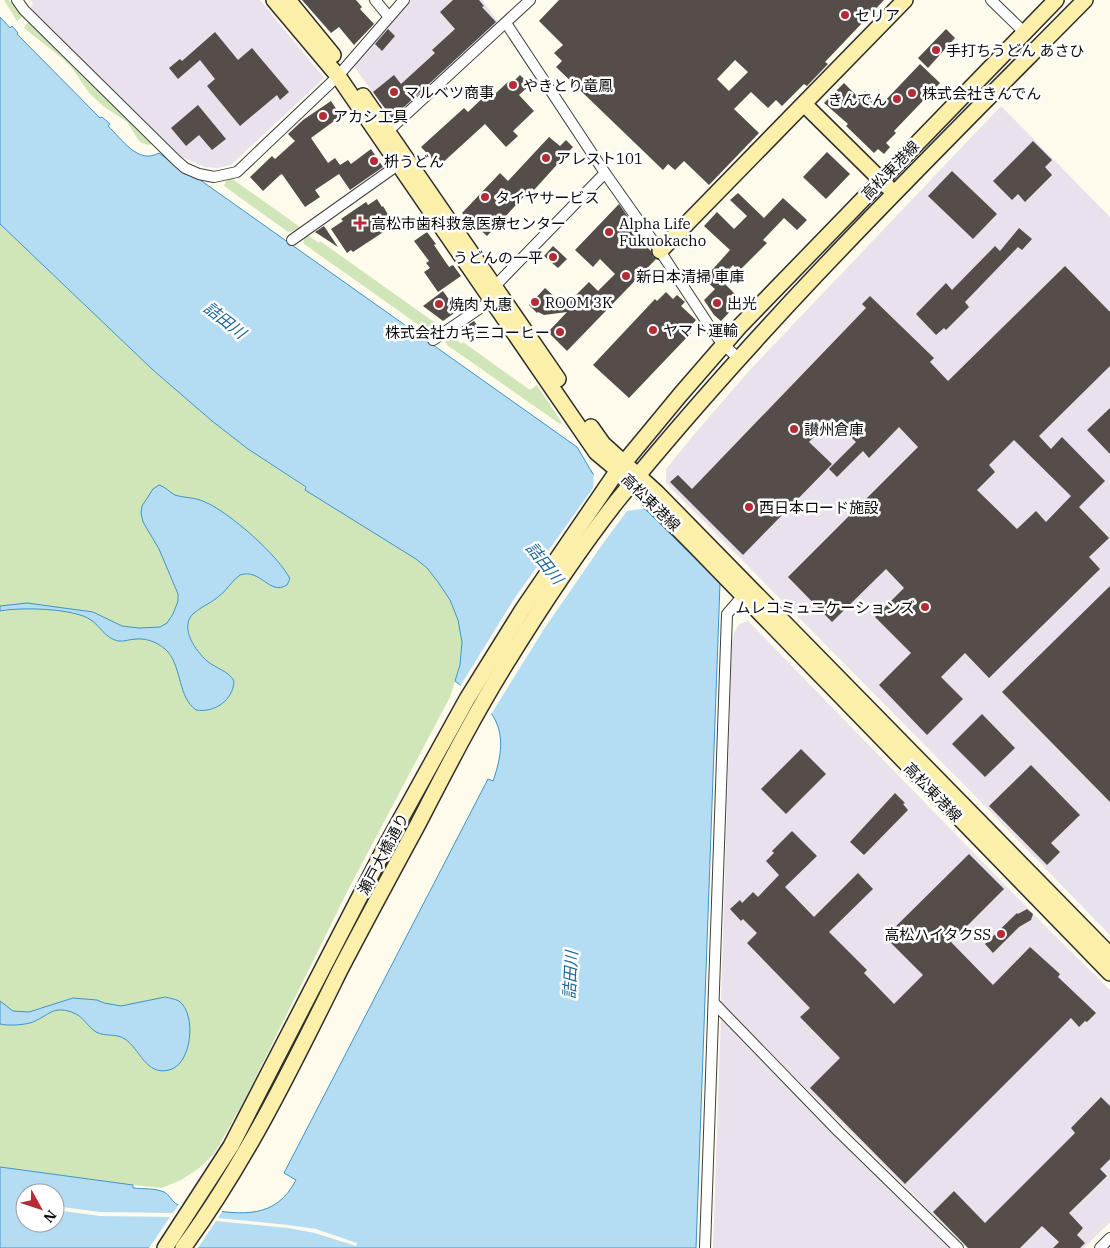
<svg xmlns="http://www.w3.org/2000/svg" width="1110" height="1248" viewBox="0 0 1110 1248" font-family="'IBM Plex Serif','Noto Sans JP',serif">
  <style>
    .industrial { fill: #e9e1eb }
    .green { fill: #d1e6b8 }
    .water { fill: #b4ddf3; stroke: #3e94c6; fill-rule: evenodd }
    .pier { fill: #fefaec }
    .building { fill: #544d49; fill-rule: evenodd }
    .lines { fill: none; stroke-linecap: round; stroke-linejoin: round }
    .street-casing { stroke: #3f3f3f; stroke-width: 12 }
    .secondary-casing { stroke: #2e2e2e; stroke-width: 18 }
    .street { stroke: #fff; stroke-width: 10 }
    .secondary { stroke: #fbefaa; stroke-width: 15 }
    .poi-dot { fill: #b52b36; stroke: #fff; stroke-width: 2 }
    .labels { text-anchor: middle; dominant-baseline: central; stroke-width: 5; stroke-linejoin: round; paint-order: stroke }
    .poi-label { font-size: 15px; fill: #0c0c0c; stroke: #fff; text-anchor: start }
    .street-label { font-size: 15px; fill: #0c0c0c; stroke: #fff }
    .water-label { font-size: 16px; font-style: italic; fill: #1c6597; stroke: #fff }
  </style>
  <rect width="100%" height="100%" fill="#fefaec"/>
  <g class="industrial">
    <polygon points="30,0 260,0 324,78 231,165 217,168 205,167 182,157 32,13 31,7 33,3"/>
    <polygon points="410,0 482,0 499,23 393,121 353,65"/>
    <polygon points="1001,106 1110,217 1110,935 979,800 666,483 666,469 692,437 748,372"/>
    <polygon points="748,621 1049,930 1110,990 1110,1222 1084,1248 967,1248 721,1004 732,643 734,633 739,624"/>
    <polygon points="721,1017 951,1248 713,1248"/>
  </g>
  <g class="green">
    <polygon points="4,0 9,0 154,143 149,145 144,144 139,141 127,122 103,106 90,94 71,67 63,59 24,28 28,22 22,17 17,21"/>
    <polygon points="231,178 300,227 294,231 288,232 224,186 226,181"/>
    <polygon points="0,224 153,370 212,421 248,449 306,488 306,490 416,559 427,568 438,582 450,600 458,620 462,642 460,665 450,697 348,890 244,1101 214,1154 198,1169 181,1180 162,1188 133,1185 0,1167"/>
    <polygon points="306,234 319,243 320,241 441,327 441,330 430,333 304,244 303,238"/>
    <polygon points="449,335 462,344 463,342 530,390 537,385 562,423 560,424 447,345 445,339"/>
  </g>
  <g class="water">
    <path d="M0,17L10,28L12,26L18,33L17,34L100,118L102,117L110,124L108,126C122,139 138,165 159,153L187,174L196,177L577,447L593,474L646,510L720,583L696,1248H0V1167L133,1185V1188C142,1189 155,1188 164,1192C169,1194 172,1202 178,1205C185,1208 197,1208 205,1209C242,1215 276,1219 296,1180L284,1173L488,779L493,781C501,758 506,734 491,713C483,702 466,690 455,681L460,665L462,642L458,620L450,600L438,582L427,568L416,559L305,490L306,487L248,449L212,421L153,370L0,224ZM25,1193H55V1223H25Z"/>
    <path d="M159,485C166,487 169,492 175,495C184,498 195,497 205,502C229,512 279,556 290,579L287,585C269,596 261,568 240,575C231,581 227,591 218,597C210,604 200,607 193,614C179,628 196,651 207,661C215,668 229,671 234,681C233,701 214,713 196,710C178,697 182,669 168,652C161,644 148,638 137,639C130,639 124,642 118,641C105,638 100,626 91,620C74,608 20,607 0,611V606L27,603L93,612L122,626L139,628L160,627L167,623L173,614L178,601V594L159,549L143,522L141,513L142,506L153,489Z"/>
    <path d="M165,997C169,998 175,999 179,1001C197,1014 192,1065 169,1070C146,1076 140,1049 125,1039C116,1033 105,1037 96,1032C88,1027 84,1018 76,1014C52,1003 49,1017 30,1023C22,1025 8,1026 0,1024V1001L13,1011L29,1012L73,998L97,1000L104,1003L121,1006Z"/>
  </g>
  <g class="pier">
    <polygon points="594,471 647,508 627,511 604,542 544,629 490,716 459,688 514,599 593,488"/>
    <polygon points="180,1203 200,1206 194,1215 197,1215 203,1206 223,1210 218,1218 288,1225 316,1229 357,1243 356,1246 315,1233 288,1228 216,1221 198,1248 175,1248 194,1220 192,1219 172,1248 149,1248 170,1217 100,1216 55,1210 55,1206 100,1212 173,1213"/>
  </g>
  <g class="building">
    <polygon points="302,0 356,0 362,7 360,9 374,24 354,45 339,27 331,33"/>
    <polygon points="453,0 479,0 484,6 482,7 496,22 392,118 373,92 394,75 401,84 435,53 432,50 455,29 440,12"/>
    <path d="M559,0H884L825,62L828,64L807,86L804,84L782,106L776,100L768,108L751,92L734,109L759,133L709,185L684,161L675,170L668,164L663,170L556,67L562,61L554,53L563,45L539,21ZM735,60L748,72L729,91L717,79Z"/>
    <polygon points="388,29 395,36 382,51 375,44"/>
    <polygon points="946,29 955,38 928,68 918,58"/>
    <polygon points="215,32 238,60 252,48 289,92 280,100 277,95 240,126 207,86 215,79 200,60 178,79 169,68 180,59 182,61"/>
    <polygon points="920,64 940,83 894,131 896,133 886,143 890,147 884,154 878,149 874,153 846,126 848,124 824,103 844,83 859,98 865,91 880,106"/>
    <polygon points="520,75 530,85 519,95 534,111 513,131 518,136 506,147 485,124 439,166 421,147 464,108 468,112 492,89 496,93 510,80 512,83"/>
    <polygon points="331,101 341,116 311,138 328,163 335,158 340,165 348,160 351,164 371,149 383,167 350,190 339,174 315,190 320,197 305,207 282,174 280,175 263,191 250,177 272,156 275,159 295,141 288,134 303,120"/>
    <polygon points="198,105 226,139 212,150 199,135 186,146 171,128"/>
    <polygon points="549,137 560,146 566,140 573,147 534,190 532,188 487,236 462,213 500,173 508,181"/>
    <polygon points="1033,141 1052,160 1045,167 1052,175 1025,202 1018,194 1012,200 993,181"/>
    <polygon points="827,152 850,174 826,199 803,177"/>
    <polygon points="952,171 997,214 973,239 928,196"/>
    <polygon points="738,193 764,218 783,198 807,220 797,230 784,218 763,240 767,243 739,271 733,265 720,279 741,300 721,321 714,315 704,300 715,289 704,279 730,250 704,226 717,212 734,229 747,216 730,200"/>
    <polygon points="377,199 382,207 383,206 394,225 353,252 351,250 347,253 331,229 343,221 341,219 366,202 368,205"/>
    <polygon points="619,204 637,230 633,234 651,251 653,257 656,259 567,351 548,332 567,312 544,315 538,312 537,313 529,305 545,288 565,306 589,282 598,291 615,274 600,259 593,267 575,250"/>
    <polygon points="324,226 338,247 315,232"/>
    <polygon points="1019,228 1032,239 1022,250 1018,247 965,302 969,307 946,330 944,328 936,335 916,314 946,283 952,290 995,246 1000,251"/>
    <polygon points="427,232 436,244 434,245 449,267 453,265 461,276 438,292 424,272 430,268 426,263 429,261 414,241"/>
    <polygon points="553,246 567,259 558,268 544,256"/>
    <path d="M1065,266L1110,312V366L1039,436L1051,449L1062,437L1105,481L1079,507L1109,538L1089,557L1100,569L989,678L965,653L941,677L963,699L927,735L879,685L911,653L875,617L904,588L886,569L832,622L788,577L918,447L899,427L869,458L863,451L837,477L829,469L856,442L832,418L809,442L832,464L743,555L670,482L678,475L692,489L866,308L862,304L870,296L934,358L930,362L948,381ZM1014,440L1071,496L1046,522L1036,511L1017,529L977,490L995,472L989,465Z"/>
    <polygon points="443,291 457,311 443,321 423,306"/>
    <polygon points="666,292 673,299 677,295 685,302 681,306 696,320 687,330 691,333 629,398 593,365 655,299 657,301"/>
    <polygon points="474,321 483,333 471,342 461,329"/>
    <polygon points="1110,408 1110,454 1087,430"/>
    <polygon points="1110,586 1110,802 1002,692"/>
    <polygon points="982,714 1015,748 985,777 952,744"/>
    <polygon points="801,749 826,774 786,814 761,789"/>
    <polygon points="1031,765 1080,815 1051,843 1060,852 1047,865 989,806"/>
    <polygon points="895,793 905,803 903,804 908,810 864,855 850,842"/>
    <polygon points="792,831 817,856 785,887 814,917 858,873 873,889 829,932 867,970 864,973 894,1004 923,975 885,937 969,854 1004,889 951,942 993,985 1030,947 1060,974 1058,977 1096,1013 1087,1022 1085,1021 1079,1027 1071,1018 905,1184 810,1088 840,1058 800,1017 810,1008 747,943 757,933 743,919 741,921 730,909 740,900 742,903 753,892 758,897 779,875 766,861 774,853 772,851"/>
    <polygon points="1027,909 1033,914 1031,920 1019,927 993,953 985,944 1017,913 1018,914"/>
    <polygon points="1101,1097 1110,1106 1110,1159 1100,1169 1107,1176 1069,1213 1083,1228 1077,1235 1085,1243 1080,1248 1053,1248 1059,1242 1042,1226 1020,1248 968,1248 933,1212 954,1191 985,1223 1075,1133 1071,1128"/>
  </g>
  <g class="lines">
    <g class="street-casing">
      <g id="street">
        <polyline points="17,0 24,10 176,160 185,168 199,174 214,177 237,172 338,76 404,0"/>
        <polyline points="375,0 389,17"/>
        <polyline points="991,0 1024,32"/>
        <polyline points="506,23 605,173 660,251 714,333 723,344 738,358"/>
        <polyline points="388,131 530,0"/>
        <polyline points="292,240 402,162"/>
        <polyline points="495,286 605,173"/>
        <polyline points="433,340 495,298"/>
        <polyline points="714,1003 838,1131 958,1248"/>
        <polyline points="705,1248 727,614 746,592"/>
        <polyline points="1100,1248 1110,1238"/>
      </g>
    </g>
    <g class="secondary-casing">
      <g id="secondary">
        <polyline points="274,0 338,76 596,452 633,483 696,547 1110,973"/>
        <polyline points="288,0 333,55"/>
        <polyline points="363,96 558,379"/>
        <polyline points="804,104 888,187"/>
        <polyline points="660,251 905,0"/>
        <polyline points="591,427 603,444 657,493 1110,955"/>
        <polyline points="165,1248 231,1146 388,842 467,699 523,609 618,470 680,395 739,327 1056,0"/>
        <path d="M183,1248C246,1162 293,1065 340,970C365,922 391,874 417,826C446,770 474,715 507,662C541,607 577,552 617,501C761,323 924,163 1085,0"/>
      </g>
    </g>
    <use href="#street" class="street"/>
    <use href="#secondary" class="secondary"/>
  </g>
  <g class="poi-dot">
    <circle cx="845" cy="15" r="5"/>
    <circle cx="936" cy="50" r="5"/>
    <circle cx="513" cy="85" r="5"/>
    <circle cx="394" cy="92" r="5"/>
    <circle cx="912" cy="93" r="5"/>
    <circle cx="897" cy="99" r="5"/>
    <circle cx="323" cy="116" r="5"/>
    <circle cx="546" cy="158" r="5"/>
    <circle cx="374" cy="161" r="5"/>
    <circle cx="485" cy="197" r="5"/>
    <path d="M357.5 215.5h5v5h5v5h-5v5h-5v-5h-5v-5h5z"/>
    <circle cx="609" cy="232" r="5"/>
    <circle cx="553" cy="257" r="5"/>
    <circle cx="626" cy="276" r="5"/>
    <circle cx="535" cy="302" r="5"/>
    <circle cx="717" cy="303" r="5"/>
    <circle cx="439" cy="304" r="5"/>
    <circle cx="653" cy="330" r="5"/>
    <circle cx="560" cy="332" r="5"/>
    <circle cx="794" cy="429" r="5"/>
    <circle cx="749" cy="507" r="5"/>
    <circle cx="925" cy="607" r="5"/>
    <circle cx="1001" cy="934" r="5"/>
  </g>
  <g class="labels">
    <g class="poi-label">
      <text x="855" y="15">セリア</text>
      <text x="946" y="50">手打ちうどん あさひ</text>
      <text x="523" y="85">やきとり竜鳳</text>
      <text x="404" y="92">マルベツ商事</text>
      <text x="922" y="93">株式会社きんでん</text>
      <text x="887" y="99" text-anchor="end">きんでん</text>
      <text x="333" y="116">アカシ工具</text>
      <text x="556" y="158">アレスト101</text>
      <text x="384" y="161">枡うどん</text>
      <text x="495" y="197">タイヤサービス</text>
      <text x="371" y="223">高松市歯科救急医療センター</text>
      <text x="619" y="223">Alpha Life<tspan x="619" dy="17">Fukuokacho</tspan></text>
      <text x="543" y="257" text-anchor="end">うどんの一平</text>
      <text x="636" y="276">新日本清掃 車庫</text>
      <text x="545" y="302">ROOM 3K</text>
      <text x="727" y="303">出光</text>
      <text x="449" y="304">焼肉 丸惠</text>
      <text x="663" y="330">ヤマト運輸</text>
      <text x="550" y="332" text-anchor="end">株式会社カキ三コーヒー</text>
      <text x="804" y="429">讃州倉庫</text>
      <text x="759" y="507">西日本ロード施設</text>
      <text x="915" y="607" text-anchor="end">ムレコミュニケーションズ</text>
      <text x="991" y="934" text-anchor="end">高松ハイタクSS</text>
    </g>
    <g class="street-label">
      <text transform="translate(890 170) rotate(-46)">高松東港線</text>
      <text transform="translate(651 502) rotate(44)">高松東港線</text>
      <text transform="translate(933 792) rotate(46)">高松東港線</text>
      <text transform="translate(383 854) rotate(-62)">瀬戸大橋通り</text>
    </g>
    <g class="water-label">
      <text transform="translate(225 320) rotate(38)">詰田川</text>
      <text transform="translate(545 563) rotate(51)">詰田川</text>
      <text transform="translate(570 975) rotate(-87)">詰田川</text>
    </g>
  </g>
  <g transform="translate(40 1208) rotate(130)"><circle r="24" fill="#ffffff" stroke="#9e9e9e"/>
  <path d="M0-4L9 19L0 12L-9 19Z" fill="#b52b36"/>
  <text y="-8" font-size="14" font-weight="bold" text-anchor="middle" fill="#0c0c0c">N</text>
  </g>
</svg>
